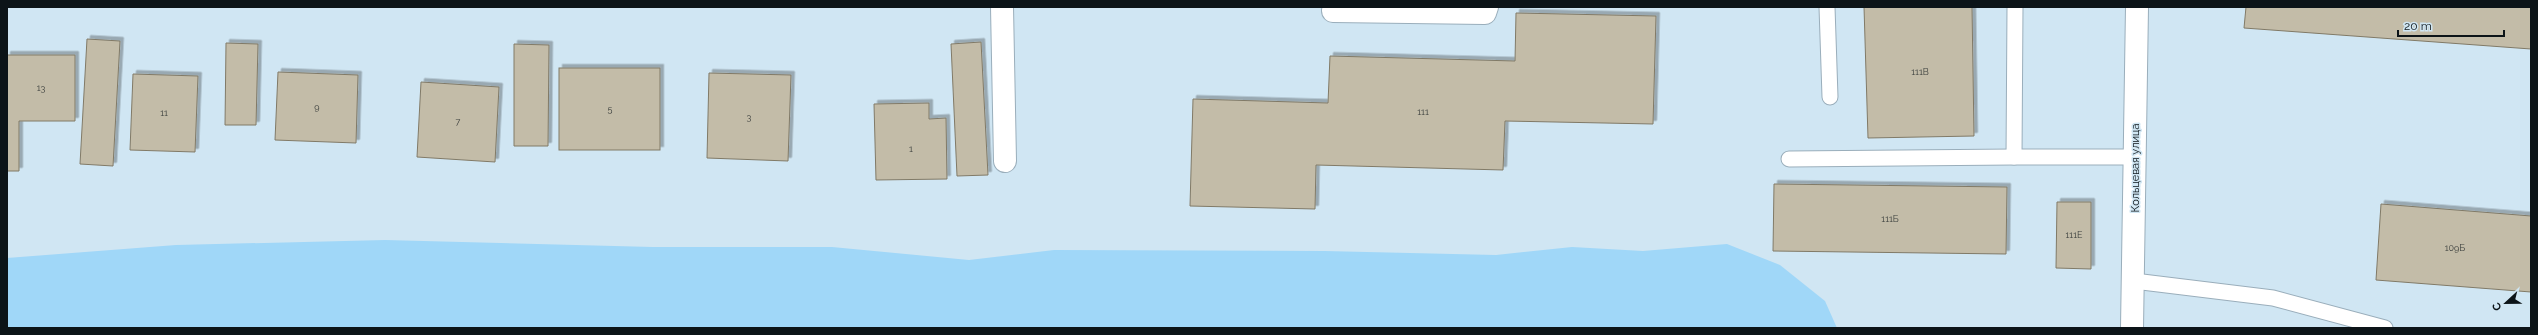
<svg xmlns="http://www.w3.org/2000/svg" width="2538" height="335" viewBox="0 0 2538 335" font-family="Raleway,sans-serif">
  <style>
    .green { fill: #a0d7f8 }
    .building { fill: #c3bca8; stroke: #817a67; filter: url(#shadow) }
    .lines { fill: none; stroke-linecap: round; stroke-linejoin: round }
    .service-casing { stroke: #9aaebb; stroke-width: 17 }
    .minor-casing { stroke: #9aaebb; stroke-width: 24 }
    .secondary-casing { stroke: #9aaebb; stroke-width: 24 }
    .service { stroke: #fff; stroke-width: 15 }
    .minor { stroke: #fff; stroke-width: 22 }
    .secondary { stroke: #fff; stroke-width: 22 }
    .labels { text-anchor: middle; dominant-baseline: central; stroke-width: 3; stroke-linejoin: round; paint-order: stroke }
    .number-label { font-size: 9px; fill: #3a3e3c }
    .street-label { font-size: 11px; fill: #0c1418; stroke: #d0e6f3 }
  </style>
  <defs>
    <filter id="shadow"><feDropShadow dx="3.5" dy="-3.5" stdDeviation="0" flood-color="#0004"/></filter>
  </defs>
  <rect width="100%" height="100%" fill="#d0e6f3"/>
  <polygon class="green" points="385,240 653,247 832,247 969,260 1054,250 1324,251 1496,255 1572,247 1643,251 1727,244 1780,265 1825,301 1837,328 7,328 7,258 176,245"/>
  <g class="building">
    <polygon points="1864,7 1972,7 1974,136 1868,138"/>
    <polygon points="2246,7 2531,7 2531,49 2244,28"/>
    <polygon points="1516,13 1656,16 1653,124 1505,121 1503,170 1316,165 1315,209 1190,206 1193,99 1328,103 1330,56 1515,61"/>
    <polygon points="87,39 120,41 113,166 80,164"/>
    <polygon points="981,42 988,175 957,176 951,44"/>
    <polygon points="226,43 258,44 256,125 225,125"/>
    <polygon points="514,44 549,45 548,146 514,146"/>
    <polygon points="7,55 75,55 75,121 19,121 19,171 7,171"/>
    <rect x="559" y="68" width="101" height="82"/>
    <polygon points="278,72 358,75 356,143 275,140"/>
    <polygon points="709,73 791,75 788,161 707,158"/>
    <polygon points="133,74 198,76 195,152 130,150"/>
    <polygon points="421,82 499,87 495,162 417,157"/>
    <polygon points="929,103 929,119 946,118 947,179 876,180 874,104"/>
    <polygon points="1774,184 2007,187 2006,254 1773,251"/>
    <polygon points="2057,202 2091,202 2091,269 2056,268"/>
    <polygon points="2381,204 2531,216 2531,292 2376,280"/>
  </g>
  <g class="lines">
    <g class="service-casing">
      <g id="service">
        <polyline points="1827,7 1830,97"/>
        <polyline points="2015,7 2014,157 2135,157"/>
        <polyline points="1789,159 2014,157"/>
        <polyline points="2134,281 2273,298 2385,328"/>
      </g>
    </g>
    <g class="minor-casing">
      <g id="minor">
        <polyline points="1002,7 1005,161"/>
        <polyline points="1333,11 1485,13 1487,7"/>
      </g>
    </g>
    <g class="secondary-casing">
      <polyline id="secondary" points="2132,328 2137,7"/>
    </g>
    <use href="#service" class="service"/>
    <use href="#minor" class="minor"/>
    <use href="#secondary" class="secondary"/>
  </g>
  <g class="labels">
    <g class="number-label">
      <text x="1920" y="72">111В</text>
      <text x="41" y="88">13</text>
      <text x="317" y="107">9</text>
      <text x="610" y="109">5</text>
      <text x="1423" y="112">111</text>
      <text x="164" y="113">11</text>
      <text x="749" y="117">3</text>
      <text x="458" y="122">7</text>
      <text x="911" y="149">1</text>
      <text x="1890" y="219">111Б</text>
      <text x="2074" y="235">111Е</text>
      <text x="2455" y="248">109Б</text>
    </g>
    <g class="street-label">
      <text transform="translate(2135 168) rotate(-90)">Кольцевая улица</text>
    </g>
  </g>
  <rect width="2538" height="335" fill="none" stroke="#0c1418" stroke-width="16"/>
  <g transform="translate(2506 303) rotate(248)" stroke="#d0e6f3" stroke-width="3" paint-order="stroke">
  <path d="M0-3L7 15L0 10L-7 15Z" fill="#0c1418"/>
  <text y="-6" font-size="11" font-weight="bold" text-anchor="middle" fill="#0c1418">С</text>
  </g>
  <path d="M2398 30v6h106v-6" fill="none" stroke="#0c1418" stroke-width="2"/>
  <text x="2404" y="30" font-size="12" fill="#0c1418" stroke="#d0e6f3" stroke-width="3" paint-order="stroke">20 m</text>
</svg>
